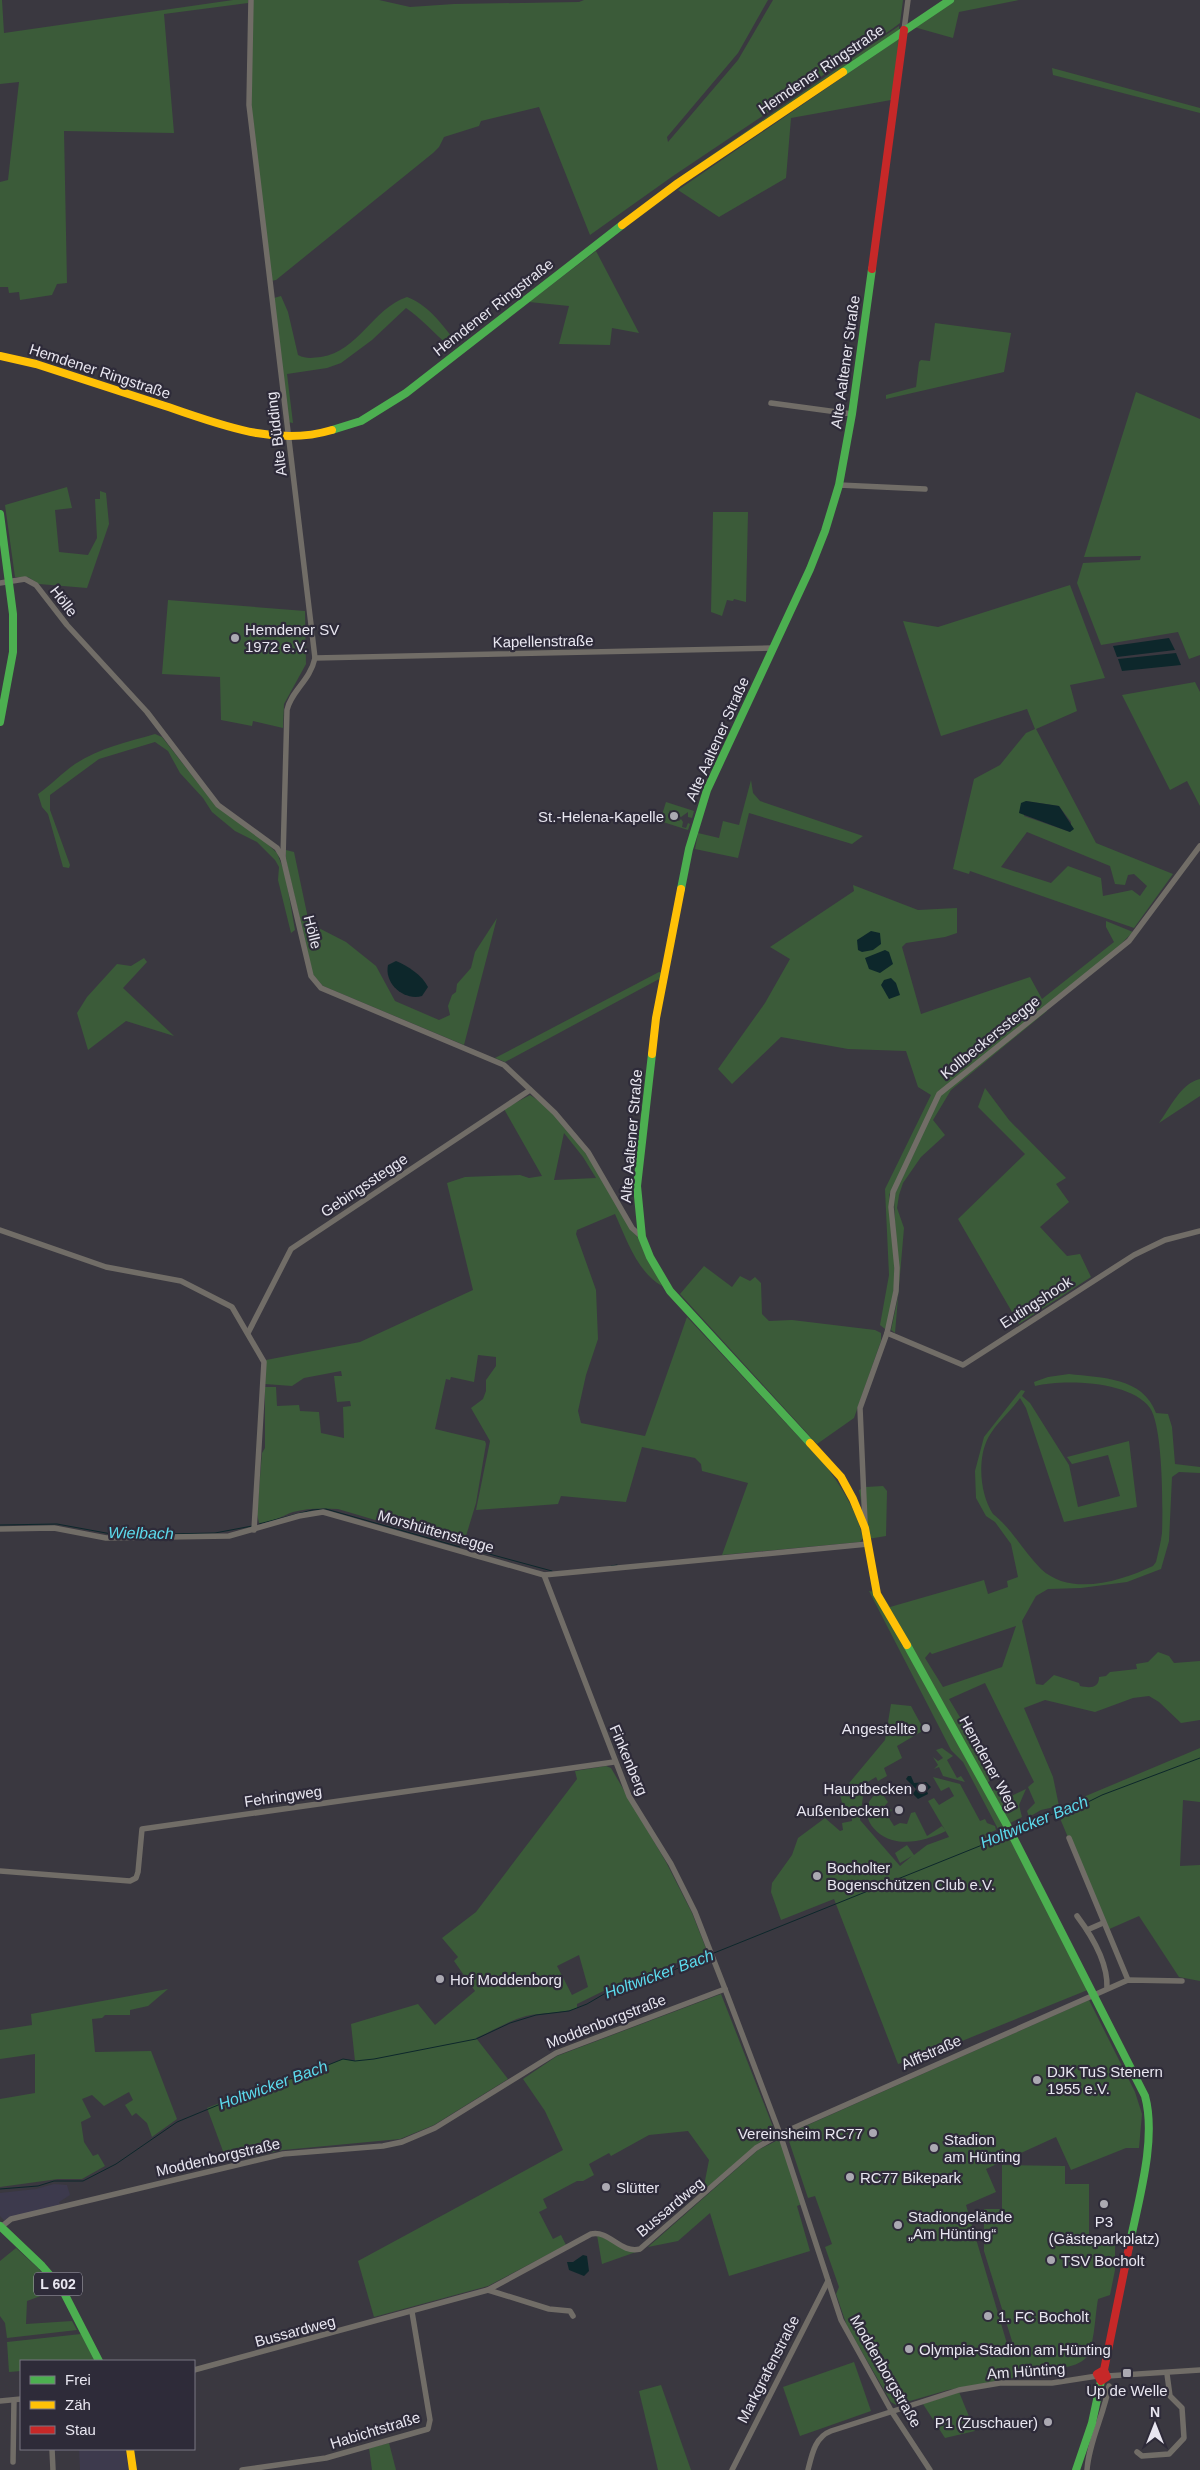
<svg xmlns="http://www.w3.org/2000/svg" width="1200" height="2470" viewBox="0 0 1200 2470" font-family="Helvetica,sans-serif">
  <style>
    .built { fill: #3d3a4d }
    .green { fill: #3b5b39; fill-rule: evenodd }
    .water { fill: #0d272b }
    .lines { fill: none; stroke-linecap: round; stroke-linejoin: round }
    .stream { stroke: #0d272b; stroke-width: 1 }
    .street { stroke: #716d67; stroke-width: 5.5 }
    .fast { stroke: #4caf50; stroke-width: 8 }
    .slow { stroke: #ffc107; stroke-width: 8 }
    .jam { stroke: #c62828; stroke-width: 8 }
    .poi-dot { fill: #aba9b2; stroke: #2e2b39; stroke-width: 2 }
    .labels { text-anchor: middle; dominant-baseline: central; stroke-width: 4.5; stroke-linejoin: round; paint-order: stroke }
    .shield { fill: #2e2b39; stroke: #b0aeb9; stroke-width: 1 }
    .shield-label { font-size: 14px; font-weight: bold; fill: #e8e6f0 }
    .street-label { font-size: 15px; fill: #e8e6f0; stroke: #2e2b39 }
    .poi-label { font-size: 15px; fill: #e8e6f0; stroke: #2e2b39; text-anchor: start }
    .water-label { font-size: 16px; font-style: italic; fill: #5cdbed; stroke: #2e2b39 }
  </style>
  <rect width="100%" height="100%" fill="#3a3840"/>
  <g class="built">
    <polygon points="54,2184 67,2185 70,2195 59,2202 60,2205 5,2221 0,2216 0,2193 36,2189"/>
    <polygon points="54,2449 125,2449 129,2470 80,2470 79,2450 54,2451"/>
  </g>
  <g class="green">
    <polygon points="0,0 2,0 4,33 233,0 248,0 248,3 164,14 174,133 64,131 67,283 57,284 52,295 20,300 19,292 9,293 8,287 0,287 0,182 8,180 19,82 0,84"/>
    <polygon points="252,0 379,0 410,7 454,4 579,2 584,0 768,0 738,53 667,137 668,142 738,60 773,0 903,0 900,23 892,29 673,176 590,235 539,107 481,121 479,126 444,137 439,147 433,153 276,280 271,281 251,108"/>
    <polygon points="953,0 1019,0 959,12 953,38 914,27"/>
    <polygon points="899,26 899,30 675,184 671,183"/>
    <polygon points="900,38 891,100 791,118 786,178 719,217 678,190"/>
    <polygon points="1052,68 1200,108 1200,113 1053,75"/>
    <polygon points="596,251 639,333 612,328 610,345 559,344 569,306 529,302"/>
    <path d="M281,296L288,312L298,355C306,359 312,358 321,357C359,351 372,309 407,297C427,304 442,324 455,341L449,346C434,333 422,319 406,308L372,340L341,363L327,368L287,374L293,423L288,422L274,298Z"/>
    <polygon points="935,323 1011,333 1004,372 886,399 886,395 916,387 919,362 921,360 930,361"/>
    <polygon points="1136,392 1200,419 1200,655 1189,659 1178,632 1101,645 1077,583 1083,563 1140,560 1141,556 1084,557"/>
    <polygon points="67,487 72,508 55,510 59,552 88,555 97,538 95,499 100,499 100,491 106,493 109,524 87,588 39,584 28,577 15,577 5,505"/>
    <polygon points="713,512 748,512 746,602 734,599 733,601 727,600 722,616 711,612"/>
    <path d="M1070,585L1105,678L1070,685L1077,711L1036,729L1096,843L1173,874L1134,928L970,871L969,874L953,869L974,779L1000,765L1026,733L1035,729L1027,709L941,736L903,621L938,627ZM1026,801L1059,806L1071,822L1070,832L1024,816ZM1027,832L1110,866L1115,884L1125,885L1128,875L1134,874L1147,886L1140,896L1132,890L1103,896L1101,878L1068,866L1051,883L1001,867Z"/>
    <polygon points="168,600 305,611 306,664 284,704 283,728 253,721 252,726 221,720 220,677 162,674"/>
    <polygon points="1195,682 1200,692 1200,806 1187,781 1170,790 1122,695"/>
    <path d="M155,734L162,737L216,806L260,837L277,853L285,873L295,930L291,933L278,880L279,867L275,860L257,842L235,831L212,812L203,798L180,773L168,751L155,742L99,759L50,795V810L70,865L69,868L63,867L48,814L42,807L38,794C51,785 62,773 75,764C99,748 128,742 155,734Z"/>
    <polygon points="751,780 753,793 760,801 863,836 852,844 749,813 738,858 695,849 698,833 719,838 723,821 739,825"/>
    <polygon points="666,802 694,811 692,818 688,817 688,812 681,817 670,810 668,816 679,821 681,819 683,822 682,827 686,828 688,823 690,824 688,830 660,821"/>
    <polygon points="286,850 294,852 309,923 346,942 376,966 395,1001 439,1020 450,1015 448,1006 452,995 456,992 457,984 471,968 475,952 497,918 464,1045 323,986 313,975 286,860"/>
    <polygon points="853,885 918,910 957,908 957,933 945,937 906,943 902,947 921,1014 1030,977 1042,999 1114,942 1106,927 1106,921 1133,932 1114,951 1045,1006 1047,1011 951,1090 933,1120 945,1135 921,1157 903,1183 899,1195 897,1208 904,1228 895,1333 891,1330 898,1297 894,1196 931,1115 889,1195 895,1259 894,1287 889,1323 885,1329 880,1325 889,1275 885,1189 931,1095 918,1087 906,1051 848,1049 781,1037 732,1084 718,1069 765,1003 790,959 770,947 854,891"/>
    <polygon points="144,958 147,962 123,988 174,1036 126,1021 88,1050 77,1013 87,997 117,964 131,966"/>
    <polygon points="659,972 662,973 661,978 505,1062 495,1058"/>
    <path d="M1200,1079V1096L1159,1123C1170,1108 1181,1083 1200,1079Z"/>
    <polygon points="985,1088 1009,1120 1066,1178 1056,1184 1069,1202 1040,1227 1067,1256 1080,1254 1091,1277 1019,1324 958,1219 1025,1154 978,1107"/>
    <path d="M530,1095C574,1121 606,1187 631,1230L640,1239L662,1286C637,1272 626,1238 615,1214L577,1230L576,1234L596,1290L598,1339L586,1375L578,1411L581,1423L645,1436L687,1317L826,1466C843,1489 856,1510 863,1538L860,1542L722,1555L748,1483L702,1471L701,1464L695,1458L642,1447L626,1502L561,1496L558,1504L476,1510L490,1441L471,1408L483,1399L486,1391V1380L496,1366V1357L478,1355L474,1382L451,1377L450,1380L446,1379L435,1429L485,1441L486,1444L476,1503L463,1546L338,1509C323,1508 307,1508 293,1512C282,1516 271,1523 259,1523L257,1514L262,1453L265,1448V1387H276L277,1406L299,1405L300,1411L319,1412L321,1433L344,1438L343,1407L351,1406L350,1401L337,1402L334,1376H342L341,1371L304,1378L292,1386L265,1384L266,1360L360,1342L473,1290L447,1183L465,1177L520,1175L529,1178L542,1176L504,1109ZM564,1133L583,1157L596,1178L554,1180Z"/>
    <polygon points="704,1266 732,1287 740,1276 750,1281 755,1277 761,1283 762,1314 769,1321 792,1320 875,1330 881,1333 881,1341 854,1418 817,1444 680,1294"/>
    <path d="M1069,1374C1102,1378 1143,1377 1156,1413L1168,1414L1172,1427L1175,1464L1200,1467V1473L1179,1472L1172,1477L1169,1541L1161,1569L1127,1582L1081,1588L1048,1589L1036,1596L1022,1621L1036,1684L1043,1685L1054,1675L1079,1683L1080,1686C1089,1688 1099,1689 1099,1677L1106,1676L1110,1672L1137,1669L1136,1664L1148,1662L1158,1652L1169,1656L1174,1663L1200,1661V1720L1181,1723L1159,1702L1149,1696L1133,1698L1095,1712L1045,1700L1024,1708L1053,1777L1059,1806L1041,1810L1029,1817L1027,1811L1035,1803L1028,1787L1034,1782L985,1683L949,1699L994,1774L992,1779L987,1783L992,1791L998,1788L1005,1799L1026,1789L1019,1805L1022,1817L998,1829L963,1762L951,1750L869,1591L881,1593L890,1607L984,1580L988,1594L1008,1587L1007,1581L1018,1577L1011,1544L995,1522L986,1516L976,1498L975,1471L984,1437L1021,1390L1025,1391L1022,1396L1030,1403L1069,1465L1078,1507L1120,1496L1108,1455L1072,1464L1067,1457L1129,1441L1137,1507L1064,1522L1026,1408L1020,1398C1010,1412 996,1423 988,1438C977,1460 980,1494 993,1514C1012,1529 1024,1552 1041,1569C1071,1597 1121,1581 1153,1566L1156,1562C1158,1553 1161,1542 1162,1533C1163,1507 1163,1427 1150,1408C1131,1381 1064,1379 1035,1386L1034,1382L1048,1377ZM1016,1626L1002,1667L943,1687L925,1658L930,1652L932,1654Z"/>
    <polygon points="883,1486 887,1491 886,1536 868,1539 859,1490 866,1487"/>
    <polygon points="891,1704 911,1706 924,1730 897,1746 902,1758 884,1768 887,1776 878,1781 876,1777 866,1783 869,1791 863,1796 860,1820 900,1866 912,1856 900,1863 895,1853 907,1845 914,1855 927,1845 949,1837 928,1801 934,1798 939,1805 954,1796 949,1787 941,1791 933,1777 960,1784 980,1821 985,1819 987,1823 995,1826 996,1830 984,1835 1009,1837 1090,1989 930,2054 898,2064 834,1899 781,1920 771,1892 772,1883 792,1855 798,1838 825,1818 840,1831 843,1830 842,1823 852,1821 851,1811 844,1812 840,1794 885,1740"/>
    <polygon points="942,1748 953,1756 947,1760 957,1778 961,1776 965,1782 943,1776 939,1767 934,1769 938,1765 933,1757 938,1761 943,1758 936,1750"/>
    <polygon points="1200,1748 1200,1802 1183,1800 1180,1866 1200,1865 1200,1981 1179,1977 1139,1916 1107,1930 1059,1816 1062,1806"/>
    <path d="M606,1766L611,1768L666,1862L692,1913L707,1951L654,1972L630,1978L577,2004V2008C561,2014 543,2012 526,2016C508,2021 493,2031 476,2038L508,2079L434,2125L400,2139L283,2150L227,2162L207,2108L270,2083L298,2077L343,2059L355,2061L351,2024L418,2004L435,2025L475,1991L454,1961L458,1957L442,1938L476,1912L577,1779L575,1771ZM579,1955L588,1987L572,1995L557,1966Z"/>
    <path d="M880,1791L888,1802L882,1809L887,1807L892,1810L887,1815L894,1826L900,1823L907,1824L911,1813L915,1812L927,1836L942,1826L946,1831C929,1839 910,1845 892,1840C869,1833 855,1806 880,1791Z"/>
    <polygon points="168,1989 148,2006 130,2010 130,2015 105,2015 102,2018 92,2019 95,2052 151,2051 177,2119 152,2137 147,2123 136,2113 132,2116 125,2105 133,2100 129,2092 104,2106 92,2095 82,2099 91,2117 81,2122 84,2142 93,2156 98,2154 105,2166 82,2179 58,2179 0,2187 0,2099 35,2093 35,2054 0,2059 0,2030 32,2025 31,2014"/>
    <polygon points="721,1994 775,2132 765,2138 703,2191 709,2160 688,2131 649,2135 611,2156 609,2153 589,2164 594,2175 583,2181 577,2181 543,2199 547,2208 539,2212 553,2239 561,2235 566,2245 488,2286 374,2317 358,2261 563,2150 545,2111 523,2079 557,2056"/>
    <path d="M1089,2000L1135,2092L1142,2114L1139,2148H1126L1071,2170L1056,2137L986,2169L996,2192L966,2205L1008,2347L1012,2341L984,2251V2209H1002V2165L1065,2166V2184H1089V2239L1115,2240V2270L1110,2295L1098,2299C1095,2316 1095,2336 1089,2353C1081,2373 1035,2369 1016,2369L1018,2377L948,2390L896,2405L891,2402L847,2326L836,2294L839,2287L825,2247L832,2244L815,2196L808,2198L789,2141L792,2132Z"/>
    <polygon points="780,2139 802,2204 797,2206 810,2251 729,2276 710,2213 678,2241 648,2247 758,2150"/>
    <polygon points="597,2235 636,2252 602,2264"/>
    <polygon points="16,2248 39,2269 54,2291 27,2301 26,2324 72,2321 77,2330 7,2338 5,2323 0,2316 0,2261"/>
    <polygon points="81,2334 94,2360 21,2361 21,2371 9,2372 7,2342"/>
    <polygon points="854,2362 871,2411 800,2436 783,2387"/>
    <polygon points="661,2385 691,2470 658,2470 639,2391"/>
    <polygon points="959,2392 975,2431 945,2438 923,2404"/>
    <polygon points="389,2443 396,2470 372,2470 369,2448"/>
  </g>
  <g class="water">
    <polygon points="1169,638 1175,650 1117,657 1113,646"/>
    <polygon points="1176,653 1181,665 1122,671 1118,659"/>
    <polygon points="1026,801 1059,806 1074,829 1070,832 1019,813 1021,803"/>
    <polygon points="871,931 880,933 881,944 873,950 862,952 858,950 857,940"/>
    <polygon points="885,950 889,952 893,964 880,973 869,969 865,958"/>
    <path d="M396,961C408,966 422,975 428,987L422,996C404,1001 384,984 388,965Z"/>
    <polygon points="891,978 896,983 900,995 889,999 881,985 884,980"/>
    <polygon points="908,1776 911,1776 914,1783 926,1782 931,1787 927,1791 928,1794 918,1799 913,1794 916,1789 906,1779"/>
    <polygon points="583,2255 587,2256 589,2271 584,2276 569,2270 567,2262 573,2262"/>
  </g>
  <g class="lines">
    <g class="stream">
      <polyline points="259,1524 312,1510 326,1509 460,1547"/>
      <polyline points="0,1525 57,1524 117,1535 215,1533 252,1526"/>
      <polyline points="467,1548 552,1571"/>
      <polyline points="611,1566 617,1565"/>
      <polyline points="1013,1832 1050,1815 1078,1807 1102,1795 1200,1758"/>
      <polyline points="714,1953 1007,1835"/>
      <polyline points="0,2189 38,2186 54,2181 83,2181 116,2164 177,2122 269,2084 298,2077 343,2059 355,2061 374,2059 476,2039 510,2023 536,2015 569,2011 587,2004 616,1987 667,1973 710,1954"/>
    </g>
    <g class="street">
      <path d="M251,0L249,105L315,658C310,681 291,691 287,710L283,858"/>
      <polyline points="904,30 908,0"/>
      <polyline points="771,403 852,414"/>
      <polyline points="839,485 925,489"/>
      <polyline points="0,583 25,579 36,585 67,625 147,712 218,805 277,848 283,858 311,976 321,988 504,1065 555,1113 588,1152 632,1228 642,1237"/>
      <polyline points="315,658 772,648"/>
      <polyline points="0,1230 106,1267 181,1281 232,1307 264,1362 254,1530"/>
      <polyline points="248,1333 291,1249 530,1090"/>
      <polyline points="887,1333 963,1365 1134,1255 1165,1240 1200,1231"/>
      <polyline points="865,1523 860,1408 887,1333 896,1291 897,1268 891,1207 893,1192 939,1094 1129,941 1200,846"/>
      <polyline points="0,1529 54,1528 106,1538 229,1536 299,1516 323,1512 544,1575 868,1544"/>
      <polyline points="544,1575 629,1796 671,1864 695,1912 725,1989"/>
      <polyline points="1069,1838 1128,1980"/>
      <polyline points="0,1871 130,1881 136,1878 138,1872 142,1829 614,1762"/>
      <path d="M1077,1916C1092,1936 1108,1963 1107,1988"/>
      <polyline points="1087,1930 1103,1923"/>
      <polyline points="1,2227 11,2219 283,2154 383,2146 402,2142 435,2128 556,2053 725,1989 780,2134 841,2320 892,2412 930,2470"/>
      <polyline points="488,2290 549,2309 570,2311 573,2316"/>
      <path d="M194,2370L488,2290L591,2234C610,2230 620,2254 640,2249L756,2148L780,2134L1128,1980L1182,1981"/>
      <polyline points="1107,2376 1200,2370"/>
      <polyline points="0,2401 21,2399"/>
      <polyline points="52,2449 53,2470"/>
      <polyline points="1137,2452 1142,2456 1169,2454 1184,2438 1182,2408 1170,2396 1167,2374"/>
      <polyline points="13,2462 14,2400"/>
      <polyline points="242,2470 326,2458 428,2429 430,2420 412,2312"/>
      <polyline points="732,2470 828,2281"/>
      <path d="M808,2470C812,2454 815,2437 831,2431L959,2390L1000,2383H1052L1097,2376"/>
      <path d="M1087,2470C1089,2441 1104,2415 1109,2386"/>
    </g>
    <g class="fast">
      <polyline points="843,72 950,0"/>
      <polyline points="332,430 361,421 406,393 622,225"/>
      <polyline points="0,514 13,614 13,652 0,722"/>
      <polyline points="681,889 689,849 707,790 810,569 825,531 839,485 852,414 872,269"/>
      <polyline points="652,1054 637,1186 642,1237 650,1257 670,1291 810,1443"/>
      <path d="M907,1645L1008,1827L1145,2096C1157,2140 1138,2202 1129,2247"/>
      <polyline points="0,2226 42,2266 62,2289 99,2361"/>
      <polyline points="1076,2470 1092,2423 1101,2381"/>
    </g>
    <g class="slow">
      <polyline points="622,225 678,183 843,72"/>
      <path d="M0,356L36,364C77,377 118,391 159,404C215,422 272,448 332,430"/>
      <polyline points="652,1054 656,1018 681,889"/>
      <polyline points="810,1443 841,1477 853,1499 865,1528 877,1594 907,1645"/>
      <polyline points="130,2449 133,2470"/>
    </g>
    <g class="jam">
      <polyline points="872,269 904,30"/>
      <polyline points="1104,2370 1097,2374 1101,2381 1107,2377 1104,2370 1129,2247"/>
    </g>
  </g>
  <g class="poi-dot">
    <circle cx="235" cy="638" r="5"/>
    <circle cx="674" cy="816" r="5"/>
    <circle cx="926" cy="1728" r="5"/>
    <circle cx="922" cy="1788" r="5"/>
    <circle cx="899" cy="1810" r="5"/>
    <circle cx="817" cy="1876" r="5"/>
    <circle cx="440" cy="1979" r="5"/>
    <circle cx="1037" cy="2080" r="5"/>
    <circle cx="873" cy="2133" r="5"/>
    <circle cx="934" cy="2148" r="5"/>
    <circle cx="850" cy="2177" r="5"/>
    <circle cx="606" cy="2187" r="5"/>
    <circle cx="1104" cy="2204" r="5"/>
    <circle cx="898" cy="2225" r="5"/>
    <circle cx="1051" cy="2260" r="5"/>
    <circle cx="988" cy="2316" r="5"/>
    <circle cx="909" cy="2349" r="5"/>
    <rect x="1122" y="2368" width="10" height="10" rx="2.5"/>
    <circle cx="1048" cy="2422" r="5"/>
  </g>
  <g class="labels">
    <rect class="shield" x="34" y="2272.5" width="48" height="23" rx="4"/>
    <g class="shield-label">
      <text x="58" y="2284">L 602</text>
    </g>
    <g class="street-label">
      <text transform="translate(821 69) rotate(-34)">Hemdener Ringstraße</text>
      <text transform="translate(493 307) rotate(-38)">Hemdener Ringstraße</text>
      <text transform="translate(845 362) rotate(-82)">Alte Aaltener Straße</text>
      <text transform="translate(100 371) rotate(18)">Hemdener Ringstraße</text>
      <text transform="translate(276 434) rotate(-97)">Alte Büdding</text>
      <text transform="translate(64 601) rotate(52)">Hölle</text>
      <text transform="translate(543 641) rotate(-1)">Kapellenstraße</text>
      <text transform="translate(717 739) rotate(-66)">Alte Aaltener Straße</text>
      <text transform="translate(313 932) rotate(76)">Hölle</text>
      <text transform="translate(990 1037) rotate(-39)">Kollbeckersstegge</text>
      <text transform="translate(631 1136) rotate(-85)">Alte Aaltener Straße</text>
      <text transform="translate(364 1185) rotate(-34)">Gebingsstegge</text>
      <text transform="translate(1036 1302) rotate(-33)">Eutingshook</text>
      <text transform="translate(436 1531) rotate(16)">Morshüttenstegge</text>
      <text transform="translate(629 1760) rotate(67)">Finkenberg</text>
      <text transform="translate(989 1763) rotate(61)">Hemdener Weg</text>
      <text transform="translate(283 1796) rotate(-8)">Fehringweg</text>
      <text transform="translate(606 2021) rotate(-21)">Moddenborgstraße</text>
      <text transform="translate(931 2052) rotate(-24)">Alffstraße</text>
      <text transform="translate(218 2157) rotate(-13)">Moddenborgstraße</text>
      <text transform="translate(670 2207) rotate(-40)">Bussardweg</text>
      <text transform="translate(295 2331) rotate(-15)">Bussardweg</text>
      <text transform="translate(768 2369) rotate(-63)">Markgrafenstraße</text>
      <text transform="translate(886 2371) rotate(60)">Moddenborgstraße</text>
      <text transform="translate(1026 2371) rotate(-4)">Am Hünting</text>
      <text transform="translate(375 2430) rotate(-17)">Habichtstraße</text>
    </g>
    <g class="poi-label">
      <text x="245" y="629">Hemdener SV<tspan x="245" dy="17">1972 e.V.</tspan></text>
      <text x="664" y="816" text-anchor="end">St.-Helena-Kapelle</text>
      <text x="916" y="1728" text-anchor="end">Angestellte</text>
      <text x="912" y="1788" text-anchor="end">Hauptbecken</text>
      <text x="889" y="1810" text-anchor="end">Außenbecken</text>
      <text x="827" y="1867">Bocholter<tspan x="827" dy="17">Bogenschützen Club e.V.</tspan></text>
      <text x="450" y="1979">Hof Moddenborg</text>
      <text x="1047" y="2071">DJK TuS Stenern<tspan x="1047" dy="17">1955 e.V.</tspan></text>
      <text x="863" y="2133" text-anchor="end">Vereinsheim RC77</text>
      <text x="944" y="2139">Stadion<tspan x="944" dy="17">am Hünting</tspan></text>
      <text x="860" y="2177">RC77 Bikepark</text>
      <text x="616" y="2187">Slütter</text>
      <text x="908" y="2216">Stadiongelände<tspan x="908" dy="17">„Am Hünting“</tspan></text>
      <text x="1104" y="2221" text-anchor="middle">P3<tspan x="1104" dy="17">(Gästeparkplatz)</tspan></text>
      <text x="1061" y="2260">TSV Bocholt</text>
      <text x="998" y="2316">1. FC Bocholt</text>
      <text x="919" y="2349">Olympia-Stadion am Hünting</text>
      <text x="1127" y="2390" text-anchor="middle">Up de Welle</text>
      <text x="1038" y="2422" text-anchor="end">P1 (Zuschauer)</text>
    </g>
    <g class="water-label">
      <text transform="translate(141 1533) rotate(1)">Wielbach</text>
      <text transform="translate(1034 1822) rotate(-22)">Holtwicker Bach</text>
      <text transform="translate(659 1974) rotate(-20)">Holtwicker Bach</text>
      <text transform="translate(273 2085) rotate(-20)">Holtwicker Bach</text>
    </g>
  </g>
  <rect x="20" y="2360" width="175" height="90" fill="#2e2b39" stroke="#787682"/>
  <rect x="30" y="2376" width="25" height="8" fill="#4caf50" stroke="#787682"/>
  <text x="65" y="2385" font-size="15" fill="#e8e6f0">Frei</text>
  <rect x="30" y="2401" width="25" height="8" fill="#ffc107" stroke="#787682"/>
  <text x="65" y="2410" font-size="15" fill="#e8e6f0">Zäh</text>
  <rect x="30" y="2426" width="25" height="8" fill="#c62828" stroke="#787682"/>
  <text x="65" y="2435" font-size="15" fill="#e8e6f0">Stau</text>
  <g transform="translate(1155 2425)" stroke="#2e2b39" stroke-width="4" paint-order="stroke">
  <path d="M0-4L9 19L0 12L-9 19Z" fill="#e8e6f0"/>
  <text y="-8" font-size="14" font-weight="bold" text-anchor="middle" fill="#e8e6f0">N</text>
  </g>
</svg>
